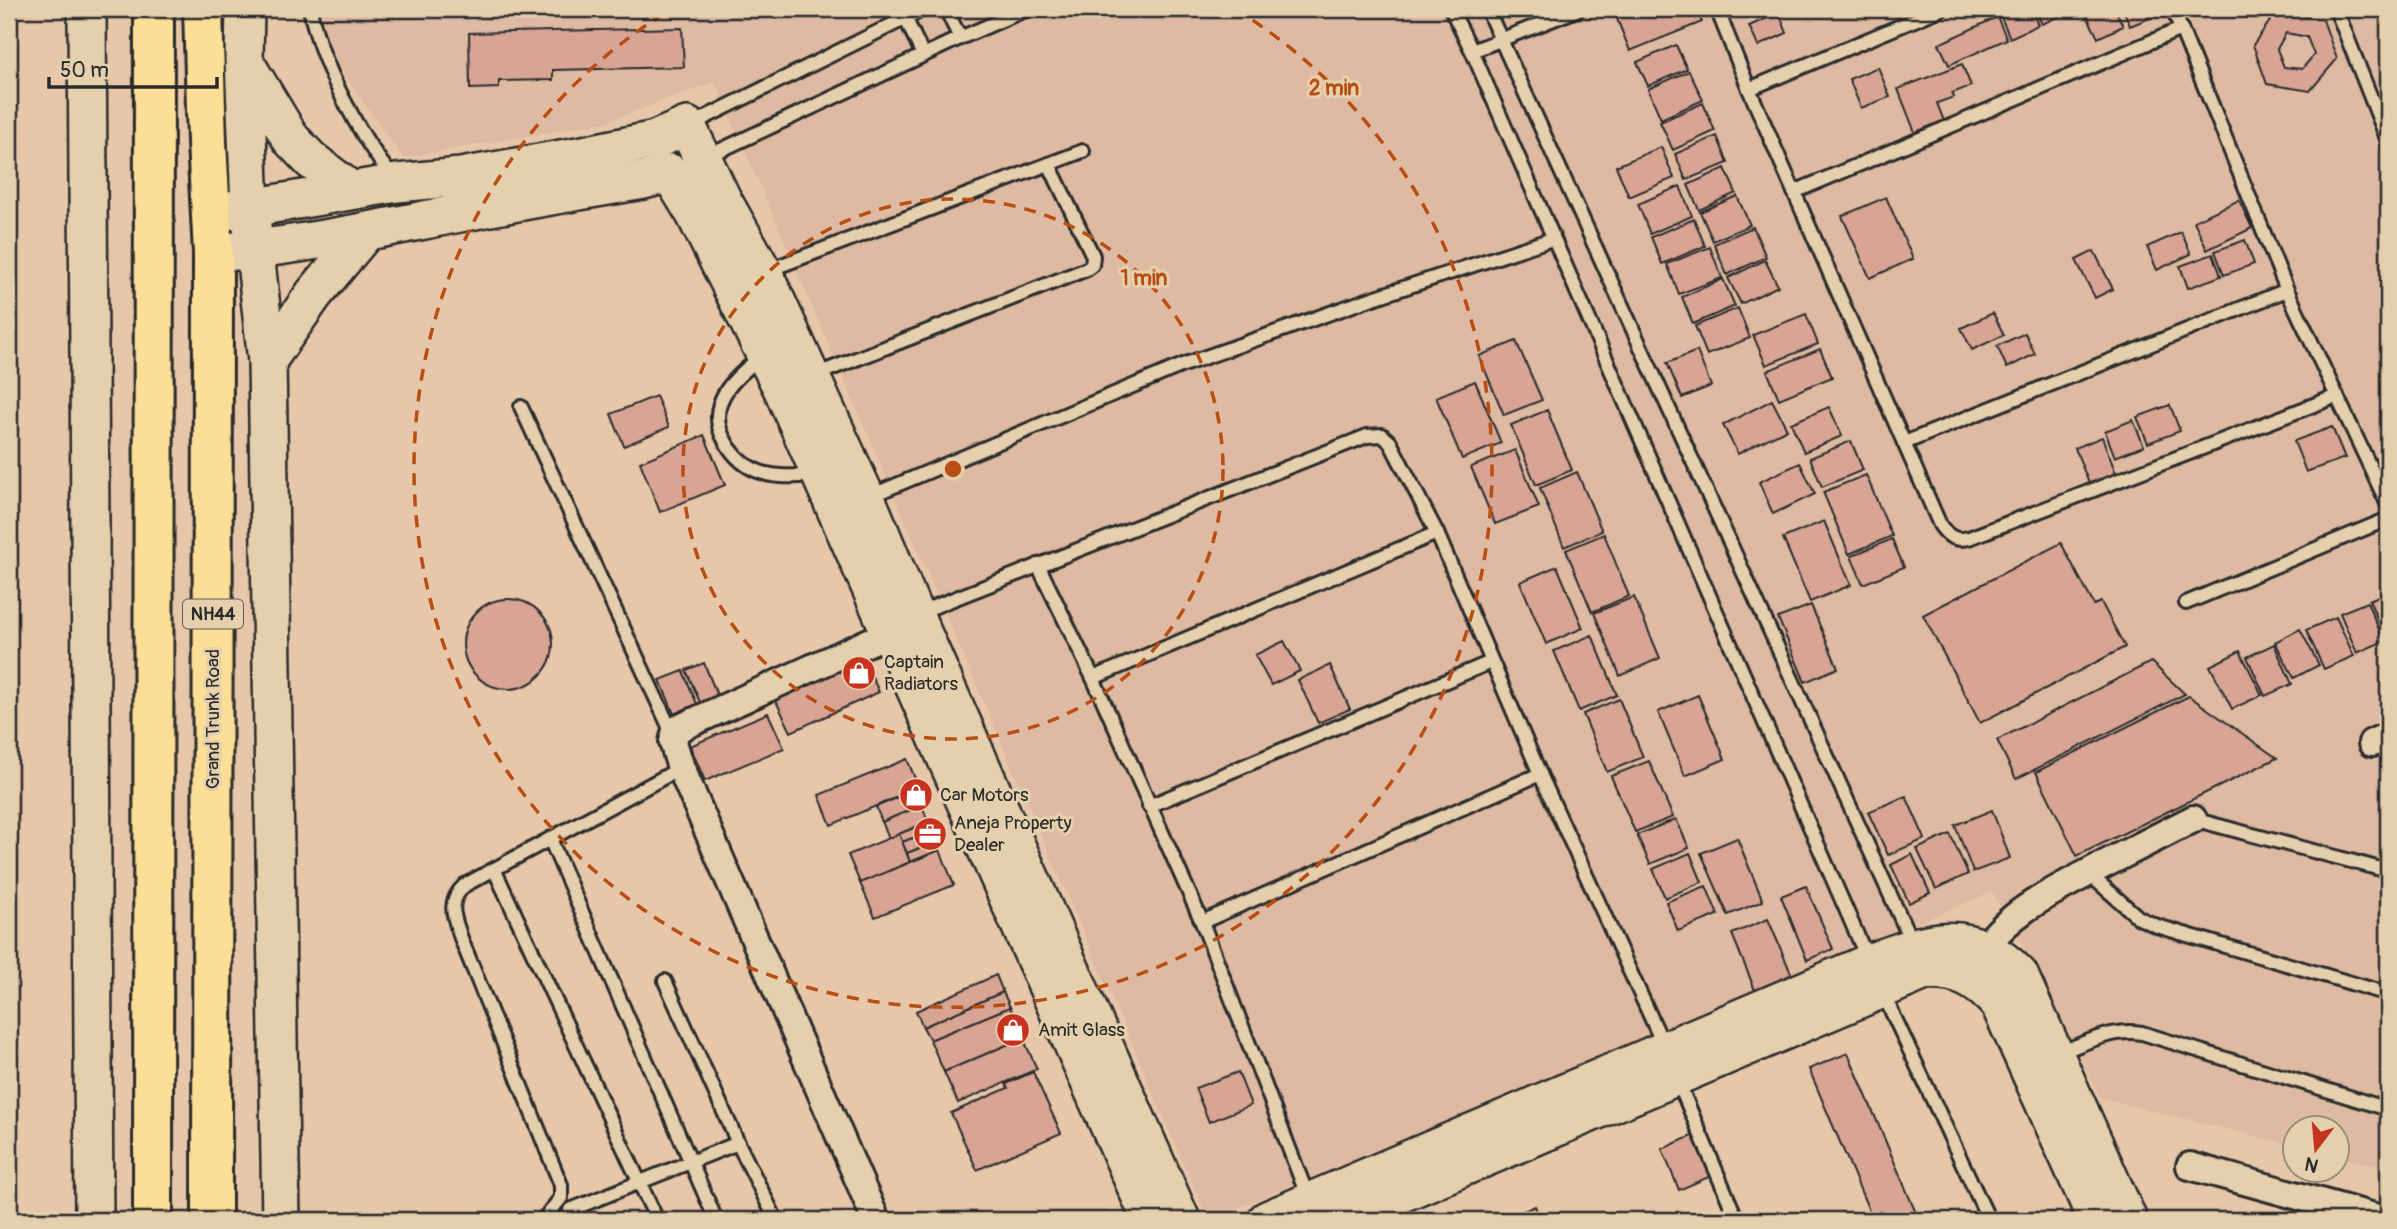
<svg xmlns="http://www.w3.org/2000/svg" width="2397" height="1229" viewBox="0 0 2397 1229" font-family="Pangolin,sans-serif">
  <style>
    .built { fill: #debaa2 }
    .building { fill: #d8a595; stroke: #2b2b2b; stroke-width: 2; fill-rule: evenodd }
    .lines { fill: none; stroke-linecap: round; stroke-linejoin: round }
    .lane-casing { stroke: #2b2b2b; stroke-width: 18 }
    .street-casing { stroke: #2b2b2b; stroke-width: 32 }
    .secondary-casing { stroke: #2b2b2b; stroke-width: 42 }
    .highway-casing { stroke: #2b2b2b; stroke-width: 44 }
    .lane { stroke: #e5d0ae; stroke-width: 12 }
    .street { stroke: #e5d0ae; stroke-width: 26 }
    .secondary { stroke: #e5d0ae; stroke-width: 37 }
    .highway { stroke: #fdde96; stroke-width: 38 }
    .ring { fill: none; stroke: #b94e14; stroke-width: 3.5; stroke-dasharray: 12 9 }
    .labels { text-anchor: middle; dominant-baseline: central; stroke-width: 6; stroke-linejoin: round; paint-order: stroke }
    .shield { fill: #e5d0ae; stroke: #635c52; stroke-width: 2 }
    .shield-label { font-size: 18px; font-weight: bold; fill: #2b2b2b }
    .poi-label { font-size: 19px; fill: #2b2b2b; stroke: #e5d0ae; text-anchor: start }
    .street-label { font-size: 19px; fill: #2b2b2b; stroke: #e5d0ae }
    .centre { fill: #b94e14; stroke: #e5d0ae; stroke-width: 3.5 }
    .ring-label { font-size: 21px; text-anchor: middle; font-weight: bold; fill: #b94e14; stroke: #e5d0ae; stroke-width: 6; stroke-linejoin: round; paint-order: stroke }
  </style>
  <rect width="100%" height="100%" fill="#e7c7aa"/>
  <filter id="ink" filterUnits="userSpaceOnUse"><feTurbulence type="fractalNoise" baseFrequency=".0143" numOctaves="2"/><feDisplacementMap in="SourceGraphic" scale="14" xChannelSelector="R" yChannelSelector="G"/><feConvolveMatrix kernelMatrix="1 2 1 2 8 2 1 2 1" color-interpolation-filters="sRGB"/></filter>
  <g filter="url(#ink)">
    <polygon class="built" points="321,9 2388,9 2388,1169 2338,1157 2338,1128 2296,1128 2295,1146 2101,1098 2023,946 1992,892 1208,1220 715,82 606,122 403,158 325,48"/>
    <g class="building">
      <polygon points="1643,9 1696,9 1702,22 1630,51 1617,19"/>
      <polygon points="2019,9 2031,9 2038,25 2010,38 2001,17"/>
      <polygon points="2035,9 2068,9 2069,12 2042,24"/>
      <polygon points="2097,9 2115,9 2123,26 2098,38 2086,14"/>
      <polygon points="2123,9 2158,9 2160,14 2130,26"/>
      <path d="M2277,11L2323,20L2337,59L2310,91L2267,84L2253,45ZM2286,33L2307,37L2314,55L2302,69L2284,67L2277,49Z"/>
      <polygon points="1779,13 1787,33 1758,46 1749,26"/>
      <polygon points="1997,17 2007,39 1949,65 1939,44"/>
      <polygon points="682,28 684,67 553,70 553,80 499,81 499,88 470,89 469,33"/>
      <polygon points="1676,45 1687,69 1648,86 1637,62"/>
      <polygon points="1962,64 1971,86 1952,93 1954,97 1937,103 1945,124 1916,135 1898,89"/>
      <polygon points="1878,67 1890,97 1861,108 1849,79"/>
      <polygon points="1689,71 1703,100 1661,119 1648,89"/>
      <polygon points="1703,103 1715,131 1673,150 1660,122"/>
      <polygon points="1717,136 1728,163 1686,180 1675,154"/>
      <polygon points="1661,147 1674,178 1629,197 1616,166"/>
      <polygon points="1725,168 1736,193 1699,210 1688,185"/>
      <polygon points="1680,186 1692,216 1650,234 1638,204"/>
      <polygon points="1737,196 1750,225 1713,241 1700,212"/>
      <polygon points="1886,197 1913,259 1870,278 1842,216"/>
      <polygon points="2239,200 2252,228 2207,250 2194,221"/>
      <polygon points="1694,219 1705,246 1662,264 1651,237"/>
      <polygon points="1753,227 1766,257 1727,275 1714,244"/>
      <polygon points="2181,232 2191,254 2157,270 2147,247"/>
      <polygon points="2245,240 2254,264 2224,275 2215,251"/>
      <polygon points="1710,247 1722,278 1679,294 1667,264"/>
      <polygon points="2094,251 2113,289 2095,298 2076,260"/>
      <polygon points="2213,254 2221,276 2188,288 2180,266"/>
      <polygon points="1765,260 1778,286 1741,304 1728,278"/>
      <polygon points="1723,279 1735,306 1693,324 1682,297"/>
      <polygon points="1738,308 1750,338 1707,355 1695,326"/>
      <polygon points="1993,313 2004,335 1972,350 1961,328"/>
      <polygon points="1806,314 1818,344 1766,365 1753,335"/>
      <polygon points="2025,333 2035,354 2007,368 1997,346"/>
      <polygon points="1516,341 1542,400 1504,415 1479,356"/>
      <polygon points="1820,349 1832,377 1779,399 1767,371"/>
      <polygon points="1697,351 1711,386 1682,398 1667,363"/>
      <polygon points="1475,381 1501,443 1462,459 1436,397"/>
      <polygon points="656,396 669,427 624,446 611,414"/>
      <polygon points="1772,400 1787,429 1738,454 1723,425"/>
      <polygon points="2170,405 2180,431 2148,443 2137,417"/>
      <polygon points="1829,407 1842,436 1804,452 1791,423"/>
      <polygon points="1547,410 1572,470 1536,485 1511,425"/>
      <polygon points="2133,420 2144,446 2115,457 2105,431"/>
      <polygon points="2332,427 2345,458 2306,472 2294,441"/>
      <polygon points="704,435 725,485 660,512 640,462"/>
      <polygon points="2102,437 2117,476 2090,486 2075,448"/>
      <polygon points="1851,441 1863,470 1822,487 1810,458"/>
      <polygon points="1515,450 1539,507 1495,524 1471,467"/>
      <polygon points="1800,463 1815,494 1773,514 1759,482"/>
      <polygon points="1577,472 1602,531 1564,547 1540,488"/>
      <polygon points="1866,475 1892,536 1849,554 1823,492"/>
      <polygon points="1824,521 1851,585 1810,602 1783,538"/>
      <polygon points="1604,534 1629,596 1592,612 1566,550"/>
      <polygon points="1892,539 1904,567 1863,584 1851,556"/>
      <polygon points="2061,543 2094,605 2101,602 2125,647 1980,723 1923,615"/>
      <polygon points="1557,566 1583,628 1546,644 1520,582"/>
      <polygon points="2388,592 2388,640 2387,641 2369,600"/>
      <polygon points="1634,597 1660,658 1620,676 1594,613"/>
      <circle cx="508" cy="644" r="45"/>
      <polygon points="2367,602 2384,641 2357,653 2340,613"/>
      <polygon points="1811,605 1838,668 1805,682 1778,618"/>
      <polygon points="2336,617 2354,656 2324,669 2306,630"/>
      <polygon points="2300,629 2319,665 2294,678 2275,642"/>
      <polygon points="1592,635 1617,695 1579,711 1554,651"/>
      <polygon points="1284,641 1300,671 1271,685 1255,655"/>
      <polygon points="2274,644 2292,684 2265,696 2247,657"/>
      <polygon points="2240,651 2262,695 2232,709 2210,666"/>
      <polygon points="864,659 879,692 791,732 775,699"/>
      <polygon points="2151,662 2185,694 2016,779 1997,740"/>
      <polygon points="704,663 719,700 702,707 686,670"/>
      <polygon points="1330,665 1350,709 1318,723 1298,680"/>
      <polygon points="683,671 697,704 674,714 660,680"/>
      <polygon points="1698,695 1725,759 1685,776 1658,712"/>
      <polygon points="2189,696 2277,758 2077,856 2036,772"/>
      <polygon points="1619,699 1643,757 1607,772 1583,714"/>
      <polygon points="768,713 784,748 705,781 690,746"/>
      <polygon points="907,759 919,788 831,825 819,795"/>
      <polygon points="1649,761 1673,817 1635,832 1611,776"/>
      <polygon points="915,790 922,805 882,822 876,807"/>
      <polygon points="1906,796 1925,839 1888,855 1868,812"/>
      <polygon points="922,805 928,822 889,838 882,822"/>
      <polygon points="1992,810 2010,858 1973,872 1955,825"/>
      <polygon points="1676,819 1689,848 1650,864 1637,835"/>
      <polygon points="928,822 932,831 902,842 899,834"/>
      <polygon points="932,831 936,842 907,853 902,842"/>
      <polygon points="899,834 910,862 860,883 848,855"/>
      <polygon points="1950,834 1968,874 1936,889 1917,849"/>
      <polygon points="1737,838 1763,901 1728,915 1701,853"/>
      <polygon points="936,842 940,850 910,862 907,853"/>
      <polygon points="940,850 954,885 875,917 860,883"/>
      <polygon points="1690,853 1702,882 1665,898 1653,869"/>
      <polygon points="1912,854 1930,893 1909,903 1891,865"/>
      <polygon points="1706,886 1718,915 1678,931 1666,902"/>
      <polygon points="1806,886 1833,949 1807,960 1781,896"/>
      <polygon points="1768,919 1796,985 1759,1000 1732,934"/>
      <polygon points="996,975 1003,992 923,1027 916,1011"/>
      <polygon points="1003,992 1010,1007 930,1040 923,1027"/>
      <polygon points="1010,1007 1023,1038 944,1072 930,1040"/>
      <polygon points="1023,1038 1037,1069 958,1103 944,1072"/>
      <polygon points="1848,1053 1919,1220 1873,1220 1809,1069"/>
      <polygon points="1033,1072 1061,1133 977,1170 951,1113 1008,1088 1006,1084"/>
      <polygon points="1238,1072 1251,1105 1209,1122 1195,1088"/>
      <polygon points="1694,1135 1711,1176 1679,1190 1662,1149"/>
      <polygon points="1535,1206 1541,1220 1508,1220 1507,1218"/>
    </g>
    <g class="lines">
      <g class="lane-casing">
        <g id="lane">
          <path d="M310,9C321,64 359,136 394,179"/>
          <polyline points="901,9 923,55"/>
          <polyline points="946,9 960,38"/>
          <polyline points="1451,9 1472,51 1868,960"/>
          <polyline points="1487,9 1913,945"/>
          <path d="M1717,9L1749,89L1940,525C1948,537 1955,541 1969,538L2337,396"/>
          <polyline points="2173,9 2287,290 2388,505"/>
          <polyline points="2336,9 2388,141"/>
          <polyline points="1472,51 1579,9"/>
          <polyline points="1749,89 1941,9"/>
          <polyline points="690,125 924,9"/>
          <polyline points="706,157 960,38 1027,9"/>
          <polyline points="1794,192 2181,29"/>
          <polyline points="766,271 1083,151"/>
          <path d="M761,357C735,377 706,402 723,437C730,451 739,462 753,469C772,479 797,476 818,475"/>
          <polyline points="815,375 1087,269 1092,265 1093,256 1049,164"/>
          <polyline points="521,407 673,735"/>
          <polyline points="1904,443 2287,290"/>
          <polyline points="868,497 1183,365 1370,299 1552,239"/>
          <polyline points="1038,565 1093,678 1202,922 1309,1200"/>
          <polyline points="2186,603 2388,519"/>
          <polyline points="918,613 1367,436 1382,435 1390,442 1437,533 1540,774 1664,1046"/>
          <polyline points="1093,678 1437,533"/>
          <polyline points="1149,806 1491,662"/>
          <polyline points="2193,819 2388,871"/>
          <polyline points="550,839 716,1220"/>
          <polyline points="495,871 657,1220"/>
          <polyline points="2088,873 2139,918 2157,926 2388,994"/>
          <polyline points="1202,922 1540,774"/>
          <polyline points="665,981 738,1143 776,1220"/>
          <polyline points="1883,993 1989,1220"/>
          <path d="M2057,1054C2085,1043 2112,1028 2142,1033L2388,1109"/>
          <polyline points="1677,1079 1737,1220"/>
          <polyline points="570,1210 738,1143"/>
          <path d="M543,1220L561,1198V1185L462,941C455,919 445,903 465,885L681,768"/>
        </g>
      </g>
      <g class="street-casing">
        <g id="street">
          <polyline points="2372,743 2388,736"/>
          <path d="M1976,964C1998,915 2056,890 2101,866C2132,850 2162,835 2193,819"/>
          <polyline points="2190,1166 2385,1220"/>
          <polyline points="876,1220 681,768 673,742 676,730 682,727 891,632 905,622"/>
        </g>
      </g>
      <g class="secondary-casing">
        <g id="secondary">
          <polyline points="87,9 94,1220"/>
          <polyline points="245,9 244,59 250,208 267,361 281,1220"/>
          <polyline points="247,66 291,139 311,160 350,190"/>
          <polyline points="212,212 250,208 397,183 461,177 578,156 655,140 687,126 723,201 763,272 866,498 914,614 1181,1220"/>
          <path d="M213,253C298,247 382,228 465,212C525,200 584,190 644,180L670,173L695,214L783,390L1151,1220"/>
          <polyline points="267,361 314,294 365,233"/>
          <path d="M1267,1220L1869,963C1927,941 1970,924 2019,975L2128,1220"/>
          <path d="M1338,1220L1925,971C1958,969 1979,980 2000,1005L2097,1220"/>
        </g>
      </g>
      <g class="highway-casing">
        <g id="highway">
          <polyline points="203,9 207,142 213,253 212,1220"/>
          <polyline points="153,1220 154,9"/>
        </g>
      </g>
      <use href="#lane" class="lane"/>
      <use href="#street" class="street"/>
      <use href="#secondary" class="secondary"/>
      <use href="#highway" class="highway"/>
    </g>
  </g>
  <g class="ring">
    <circle cx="953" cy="469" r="270"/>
    <path d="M1235 9A539 539 0 1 1 671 9"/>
  </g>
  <defs>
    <g id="shop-disc" transform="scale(1.75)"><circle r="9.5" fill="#c8321e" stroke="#e5d0ae"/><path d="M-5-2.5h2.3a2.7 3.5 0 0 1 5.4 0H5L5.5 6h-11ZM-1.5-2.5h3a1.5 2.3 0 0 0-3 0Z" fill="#fff"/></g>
    <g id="office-disc" transform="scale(1.75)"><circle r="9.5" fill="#c8321e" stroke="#e5d0ae"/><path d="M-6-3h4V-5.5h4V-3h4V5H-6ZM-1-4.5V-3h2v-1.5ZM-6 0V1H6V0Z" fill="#fff"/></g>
  </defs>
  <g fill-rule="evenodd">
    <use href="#shop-disc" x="859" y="673"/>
    <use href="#shop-disc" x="916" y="795"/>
    <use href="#office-disc" x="930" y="834"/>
    <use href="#shop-disc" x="1013" y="1030"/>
  </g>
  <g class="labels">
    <rect class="shield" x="183" y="599.5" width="60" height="29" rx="5"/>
    <g class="shield-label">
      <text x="213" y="614">NH44</text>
    </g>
    <g class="poi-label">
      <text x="884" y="662">Captain<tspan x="884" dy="22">Radiators</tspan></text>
      <text x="940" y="795">Car Motors</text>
      <text x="954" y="823">Aneja Property<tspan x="954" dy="22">Dealer</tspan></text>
      <text x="1038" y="1030">Amit Glass</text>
    </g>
    <g class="street-label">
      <text transform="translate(213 719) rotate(-90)">Grand Trunk Road</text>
    </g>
  </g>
  <circle cx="953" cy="469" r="10" class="centre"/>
  <g class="ring-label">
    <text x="1334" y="95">2 min</text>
    <text x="1144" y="285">1 min</text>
  </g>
  <rect width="2397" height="1229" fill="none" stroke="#e5d0ae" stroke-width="35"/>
  <rect x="18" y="18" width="2362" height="1194" fill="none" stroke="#2b2b2b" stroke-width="2.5" filter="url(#ink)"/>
  <g transform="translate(2316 1149) rotate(196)"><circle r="33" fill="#e5d0ae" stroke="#9b8e7a" stroke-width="2"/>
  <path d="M0-5L12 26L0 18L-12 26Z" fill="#c8321e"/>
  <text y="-10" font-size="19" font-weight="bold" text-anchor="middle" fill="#2b2b2b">N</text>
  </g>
  <path d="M49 77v10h168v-10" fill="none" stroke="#2b2b2b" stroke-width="3.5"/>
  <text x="60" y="77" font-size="21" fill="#2b2b2b" stroke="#e5d0ae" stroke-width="5" paint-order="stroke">50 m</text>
</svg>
